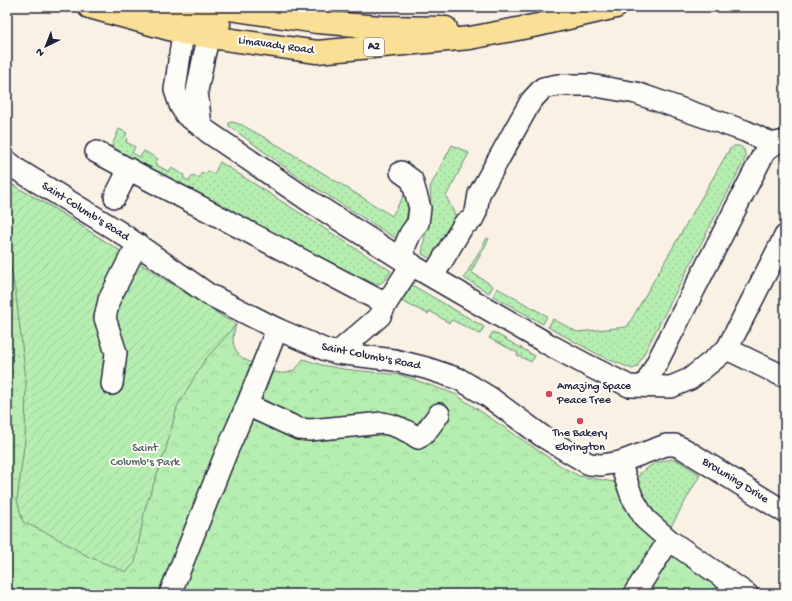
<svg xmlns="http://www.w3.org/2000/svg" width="792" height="601" viewBox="0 0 792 601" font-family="'Gochi Hand',sans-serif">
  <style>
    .grass { fill: url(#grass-dots); stroke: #6c8876 }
    .park { fill: url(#park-crowns); stroke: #6c8876 }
    .garden { fill: url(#garden-furrows); stroke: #6c8876 }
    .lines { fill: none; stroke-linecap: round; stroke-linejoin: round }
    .minor-casing { stroke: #22223b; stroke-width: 24 }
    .highway-casing { stroke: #22223b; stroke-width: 25 }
    .minor { stroke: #fdfcf7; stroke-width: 21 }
    .highway { stroke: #fadf96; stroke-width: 22 }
    .poi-dot { fill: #d1495b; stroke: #fdfcf7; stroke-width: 1.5 }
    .labels { text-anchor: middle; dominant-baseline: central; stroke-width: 4; stroke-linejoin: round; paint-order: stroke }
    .shield { fill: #fdfcf7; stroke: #646373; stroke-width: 1 }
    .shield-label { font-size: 11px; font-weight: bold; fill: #22223b }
    .street-label { font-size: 12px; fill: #22223b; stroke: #fdfcf7 }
    .poi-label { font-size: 12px; fill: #22223b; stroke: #fdfcf7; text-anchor: start }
    .park-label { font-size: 12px; fill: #4e5f5e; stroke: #fdfcf7 }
  </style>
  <defs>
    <pattern id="grass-dots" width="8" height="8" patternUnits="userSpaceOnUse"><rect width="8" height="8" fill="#b6eeb1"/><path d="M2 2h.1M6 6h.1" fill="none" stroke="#9ccc99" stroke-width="1.8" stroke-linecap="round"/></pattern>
    <pattern id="park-crowns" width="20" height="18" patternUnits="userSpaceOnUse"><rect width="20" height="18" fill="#b6eeb1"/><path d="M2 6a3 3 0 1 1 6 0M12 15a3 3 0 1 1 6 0" fill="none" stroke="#9ccc99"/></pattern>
    <pattern id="garden-furrows" width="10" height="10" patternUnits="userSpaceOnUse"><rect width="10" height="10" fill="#b6eeb1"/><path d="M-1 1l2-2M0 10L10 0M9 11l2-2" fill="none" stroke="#9ccc99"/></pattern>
  </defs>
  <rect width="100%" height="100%" fill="#f9f1e4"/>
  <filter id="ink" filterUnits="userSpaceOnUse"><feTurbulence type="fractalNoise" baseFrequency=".025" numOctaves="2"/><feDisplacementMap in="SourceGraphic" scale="8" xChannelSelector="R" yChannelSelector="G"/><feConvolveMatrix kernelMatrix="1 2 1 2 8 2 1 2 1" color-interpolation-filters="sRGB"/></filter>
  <g filter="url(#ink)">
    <g class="grass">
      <polygon points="232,122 242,125 281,147 392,216 405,193 403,190 405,187 410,197 403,238 400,241 297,176 229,126 229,123"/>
      <path d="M119,129L127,133L125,137L127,139L126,142L135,147L132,153L140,157L144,151L158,159L155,164L169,172L171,168L184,175L183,178L189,181L193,175L199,178L202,172L206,174L208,171L214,174L220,162L391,271C380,289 377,286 360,276L357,281L110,150Z"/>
      <polygon points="452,145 469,153 446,196 458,221 438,263 422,254 431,199 430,187"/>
      <path d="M734,146C743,145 746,150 745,159L637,367L632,369L599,355L548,327L553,319L577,332L627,327L729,150Z"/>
      <polygon points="487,238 489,239 471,272 493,286 489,293 464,278"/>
      <polygon points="412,285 484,327 480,334 452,320 449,323 430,311 428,314 401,301"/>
      <polygon points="497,288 547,316 543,324 493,296"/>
      <polygon points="493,332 535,356 531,362 517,355 518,353 489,338"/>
      <polygon points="672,459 679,461 700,475 669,530 652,517 637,483 640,473 655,463"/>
    </g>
    <path class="park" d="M7,182L50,206L236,325C233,334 231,343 237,352C241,359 248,361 255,364C273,372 291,382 303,359L322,365L343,369L401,375L455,394L564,468L579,476L614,482L631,508L735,594H7Z"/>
    <polygon class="garden" points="7,182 50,206 236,325 204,361 177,407 166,449 145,508 135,563 126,572 87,556 51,535 23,522 17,500 25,439 26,379 16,296 10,263"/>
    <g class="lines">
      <g class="minor-casing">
        <g id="minor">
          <polyline points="187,16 183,33 175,90 180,105 186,115 201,126 208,132 308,200 403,260 548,344 587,365 629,386 671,387 690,379 727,349 785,377"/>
          <polyline points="201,126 197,91 204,56 213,20"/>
          <polyline points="96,152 386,304"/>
          <polyline points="7,161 18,170 121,233 208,294 277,329 326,350 337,353 394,360 426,368 459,379 489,397 542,436 589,464 601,465 620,462 666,445 675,445 684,449 785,512"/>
          <polyline points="401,172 412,180 420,208 418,223 410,234 405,246 403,260"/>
          <polyline points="115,197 129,169"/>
          <polyline points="433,276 464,224 472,220 476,212 479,194 531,101 543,88 558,85 590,85 636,93 745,131 773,144"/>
          <polyline points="727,349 785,236"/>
          <polyline points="337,353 380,316 386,304 412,264"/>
          <polyline points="112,384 116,353 105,318 109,300 130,258 139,245"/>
          <path d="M645,386L765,151C771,146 777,141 784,142"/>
          <path d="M247,405L299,429L310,430L383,423C395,425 408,431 418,438L425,433L439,414"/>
          <polyline points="620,462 632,497 645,519 669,540 747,594"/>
          <polyline points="170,594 226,453 247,405 277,329"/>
          <polyline points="634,594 669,540"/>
        </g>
      </g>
      <g class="highway-casing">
        <g id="highway">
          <polyline points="89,7 183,33 317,52 470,38 538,25 616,7"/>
          <polyline points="216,7 317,22 381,27 446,28"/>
          <polyline points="149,8 219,24"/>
        </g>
      </g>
      <use href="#minor" class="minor"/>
      <use href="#highway" class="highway"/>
    </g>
  </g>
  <g class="poi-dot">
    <circle cx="549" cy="394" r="4"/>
    <circle cx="580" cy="421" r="4"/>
  </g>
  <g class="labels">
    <rect class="shield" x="364" y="38" width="20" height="18" rx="3"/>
    <g class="shield-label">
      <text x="374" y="47">A2</text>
    </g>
    <g class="street-label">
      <text transform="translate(276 46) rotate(8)">Limavady Road</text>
      <text transform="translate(85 212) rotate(32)">Saint Columb's Road</text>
      <text transform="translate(371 357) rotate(11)">Saint Columb's Road</text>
      <text transform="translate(735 481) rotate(32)">Browning Drive</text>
    </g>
    <g class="poi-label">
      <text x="557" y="387">Amazing Space<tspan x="557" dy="14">Peace Tree</tspan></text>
      <text x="580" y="434" text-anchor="middle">The Bakery<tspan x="580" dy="14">Ebrington</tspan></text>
    </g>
    <g class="park-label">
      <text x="145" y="449">Saint<tspan x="145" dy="14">Columb's Park</tspan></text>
    </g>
  </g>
  <rect width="792" height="601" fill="none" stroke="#fdfcf7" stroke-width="24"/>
  <rect x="12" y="12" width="768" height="577" fill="none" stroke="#22223b" stroke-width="1.5" filter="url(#ink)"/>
  <g transform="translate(46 46) rotate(223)" stroke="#fdfcf7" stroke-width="3" paint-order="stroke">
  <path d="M0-3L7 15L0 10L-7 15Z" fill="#22223b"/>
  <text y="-6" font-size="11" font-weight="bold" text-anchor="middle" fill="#22223b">N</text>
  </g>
</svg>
